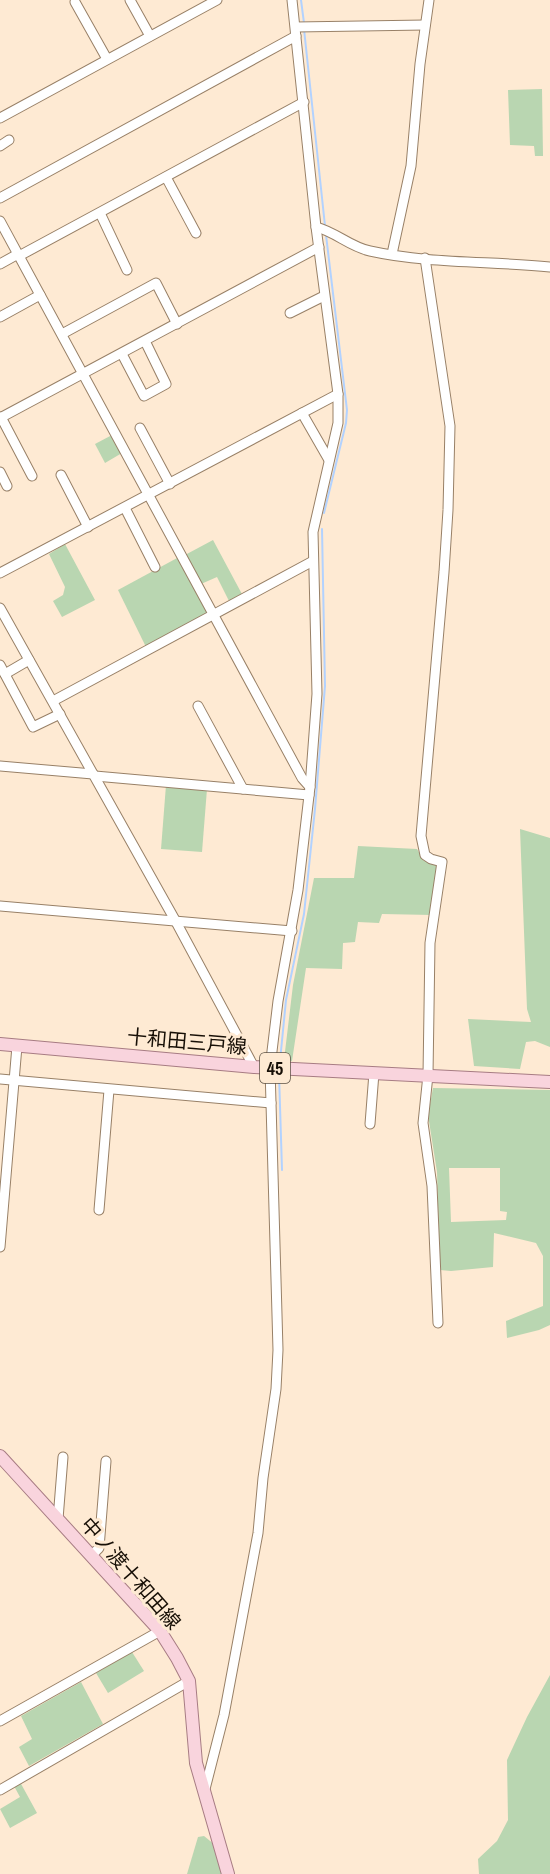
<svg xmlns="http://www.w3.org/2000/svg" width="550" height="1874" viewBox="0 0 550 1874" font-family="'Archivo Narrow','Noto Sans JP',sans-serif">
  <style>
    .green { fill: #b9d6b1; fill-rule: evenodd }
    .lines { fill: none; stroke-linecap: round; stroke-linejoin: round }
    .stream { stroke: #b2d2ff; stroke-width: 2 }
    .minor-casing { stroke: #988067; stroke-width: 11 }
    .major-casing { stroke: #a77c83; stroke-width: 14 }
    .minor { stroke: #fff; stroke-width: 9 }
    .major { stroke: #f9d4dd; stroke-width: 12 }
    .labels { text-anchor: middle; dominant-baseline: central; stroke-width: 6; stroke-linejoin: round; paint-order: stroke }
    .shield { fill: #feead3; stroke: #5c5144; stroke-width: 1.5 }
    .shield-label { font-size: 18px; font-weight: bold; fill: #170f06 }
    .street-label { font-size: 20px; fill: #170f06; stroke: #feead3 }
  </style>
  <rect width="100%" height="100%" fill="#feead3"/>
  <g class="green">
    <polygon points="542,89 543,156 535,156 534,146 510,145 508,90"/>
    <polygon points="112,435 122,453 105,463 95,444"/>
    <polygon points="213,540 243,596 230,603 217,577 201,584 185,555"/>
    <polygon points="65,544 95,600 62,617 53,601 63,595 65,587 49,554"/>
    <polygon points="179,557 209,613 146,647 118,590"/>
    <polygon points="166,785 207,789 202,852 161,849"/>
    <polygon points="520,829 550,838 550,1047 535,1041 526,1042 520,1069 474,1066 468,1019 531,1022 527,1009"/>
    <polygon points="358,846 417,849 424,861 439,863 432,915 382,914 379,923 358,922 355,942 343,943 342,969 306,968 292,1061 284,1060 293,985 314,878 354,878"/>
    <path d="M433,1088L550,1090V1325L539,1330L507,1338L506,1321L543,1306V1256L536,1243L494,1233L493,1267L451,1271L440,1270L437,1172L428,1115ZM449,1168H500V1211L507,1212L506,1220L451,1222Z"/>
    <polygon points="132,1652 144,1671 108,1693 96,1673"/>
    <polygon points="550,1675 550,1874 479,1874 478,1859 497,1841 508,1820 507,1760 527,1717"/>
    <polygon points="81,1682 103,1724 29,1766 19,1747 32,1739 21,1716"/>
    <polygon points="20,1782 37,1813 10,1828 0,1809 20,1797 14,1786"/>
    <polygon points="204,1836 215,1845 223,1874 187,1874 198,1837"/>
  </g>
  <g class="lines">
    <g class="stream">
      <polyline points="301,0 304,23"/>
      <polyline points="304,29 325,226"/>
      <polyline points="324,513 346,423 347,410 326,235"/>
      <polyline points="280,1061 286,1000 304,914 315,809 325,686 322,529"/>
      <polyline points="279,1074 282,1170"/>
    </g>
    <g class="minor-casing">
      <g id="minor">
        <polyline points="130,0 150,36"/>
        <polyline points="75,2 107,59"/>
        <polyline points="296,27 425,25"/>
        <polyline points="0,118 217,0"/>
        <polyline points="0,146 9,140"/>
        <polyline points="166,177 196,233"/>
        <polyline points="0,198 296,36"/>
        <polyline points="100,213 127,270"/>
        <polyline points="0,221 302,778 310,787"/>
        <path d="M316,227C336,232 350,247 370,251C429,264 490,261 550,267"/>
        <polyline points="392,254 411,166 420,64 429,0"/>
        <polyline points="19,256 304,102"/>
        <polyline points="425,258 450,426 448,510 444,572 421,836 425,855 431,859 442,862 430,943 428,1075 423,1123 432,1186 438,1323"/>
        <polyline points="0,264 18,254"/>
        <polyline points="290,313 324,296"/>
        <polyline points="0,317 40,295"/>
        <polyline points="62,334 156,283 177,324"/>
        <polyline points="122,354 144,396 166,384 145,341"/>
        <polyline points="302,413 329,460"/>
        <polyline points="1,417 32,476"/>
        <polyline points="0,418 319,247"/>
        <polyline points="140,428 170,484"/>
        <polyline points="0,472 7,486"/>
        <polyline points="61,475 88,527"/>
        <polyline points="125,508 155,567"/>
        <polyline points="0,573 338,394"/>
        <polyline points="0,608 175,920 254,1067"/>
        <polyline points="0,665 33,727 60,714"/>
        <polyline points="5,674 29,660"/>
        <polyline points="53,701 313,561"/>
        <polyline points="198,706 243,789"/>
        <polyline points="0,766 93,774"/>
        <polyline points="95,776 309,795"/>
        <polyline points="0,906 292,931"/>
        <polyline points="0,1079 271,1103"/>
        <polyline points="370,1124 374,1073"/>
        <polyline points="99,1210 109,1090"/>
        <polyline points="0,1247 17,1046"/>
        <polyline points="58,1519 63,1457"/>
        <polyline points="91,1556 99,1548 106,1461"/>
        <polyline points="0,1721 160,1631"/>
        <polyline points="0,1790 189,1681"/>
        <polyline points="204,1793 224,1715 258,1533 263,1478 276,1389 278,1350 270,1068 278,1001 298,890 310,787 317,694 313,532 338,423 338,394 316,227 292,0"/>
      </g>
    </g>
    <g class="major-casing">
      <g id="major">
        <polyline points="0,1044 254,1067 550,1082"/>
        <polyline points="0,1456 160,1631 177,1658 189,1681 196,1763 228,1874"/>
      </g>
    </g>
    <use href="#minor" class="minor"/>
    <use href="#major" class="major"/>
  </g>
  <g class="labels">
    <rect class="shield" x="260" y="1053" width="30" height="30" rx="4.5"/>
    <g class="shield-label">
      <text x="275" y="1068">45</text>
    </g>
    <g class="street-label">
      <text transform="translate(187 1041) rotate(5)">十和田三戸線</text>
      <text transform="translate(131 1573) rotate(49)">中ノ渡十和田線</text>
    </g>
  </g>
</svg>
